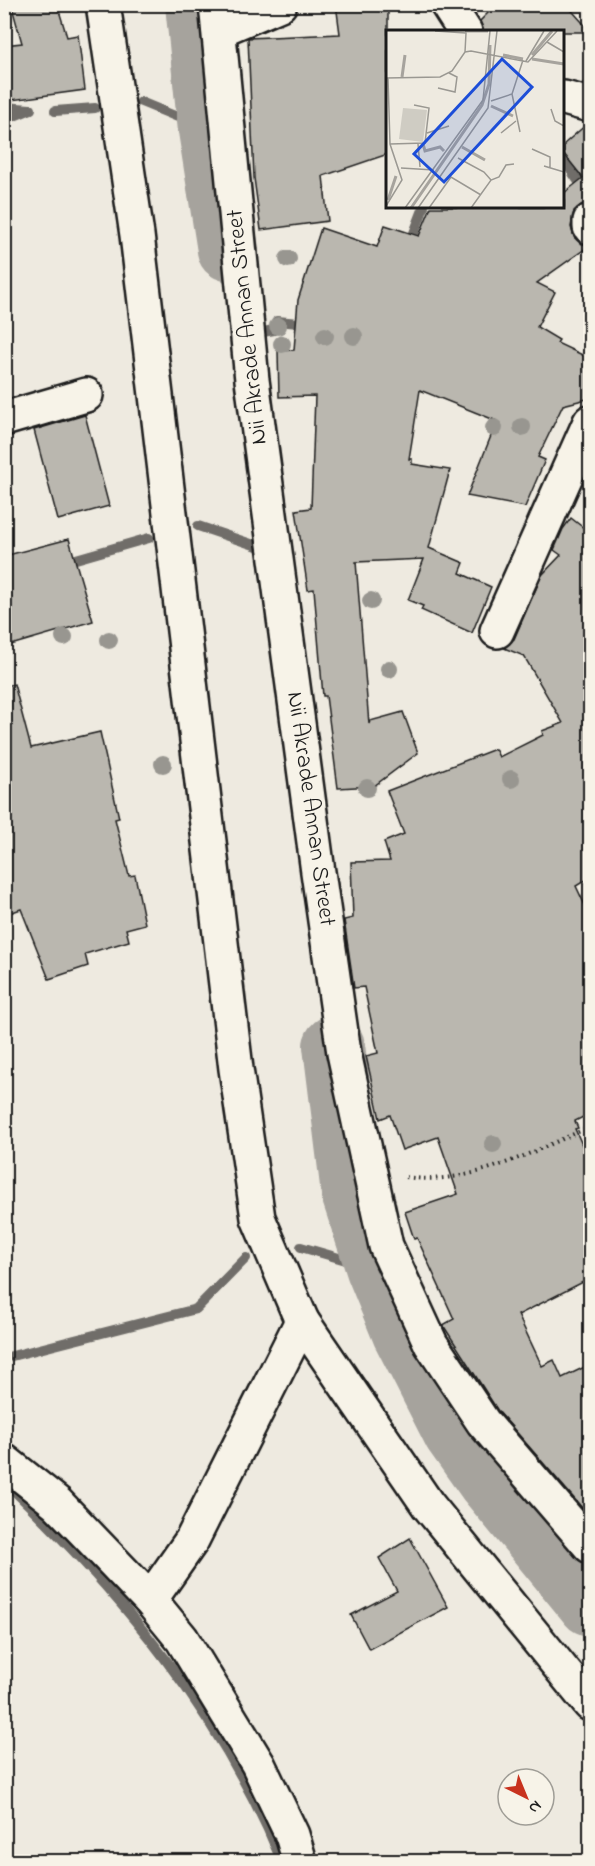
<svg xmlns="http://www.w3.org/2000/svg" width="595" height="1866" viewBox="0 0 595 1866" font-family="'Indie Flower',sans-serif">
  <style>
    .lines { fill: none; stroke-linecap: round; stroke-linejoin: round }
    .stream { stroke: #6f6d69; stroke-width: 10 }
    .river { stroke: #a6a39d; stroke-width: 62 }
    .building { fill: #bab7af; stroke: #1c1c1c; stroke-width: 1.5 }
    .minor-casing { stroke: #1c1c1c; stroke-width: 38 }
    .path { stroke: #1c1c1c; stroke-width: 4; stroke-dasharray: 1.5 4.5; stroke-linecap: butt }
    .minor { stroke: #f7f3e8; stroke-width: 33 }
    .tree { fill: #989690 }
    .labels { text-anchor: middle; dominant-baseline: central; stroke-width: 6; stroke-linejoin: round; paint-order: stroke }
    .street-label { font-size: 24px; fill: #1c1c1c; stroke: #f7f3e8 }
    .inset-river { fill: none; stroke: #a6a39d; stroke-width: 3 }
    .inset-road { fill: none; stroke: #9a9892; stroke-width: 1.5 }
    .view { fill: #1d4ed8; fill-opacity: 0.15; stroke: #1d4ed8; stroke-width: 3 }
    .inset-edge { fill: none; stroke: #1c1c1c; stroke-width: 3 }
  </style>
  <rect width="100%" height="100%" fill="#eeeae0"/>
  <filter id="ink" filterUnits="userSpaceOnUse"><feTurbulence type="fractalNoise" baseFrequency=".0167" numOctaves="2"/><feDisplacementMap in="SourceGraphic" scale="12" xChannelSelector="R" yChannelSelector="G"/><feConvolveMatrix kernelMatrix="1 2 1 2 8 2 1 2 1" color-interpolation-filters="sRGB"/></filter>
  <g filter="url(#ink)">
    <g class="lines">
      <g class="stream">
        <polyline points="141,102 209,130"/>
        <polyline points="4,107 30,109"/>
        <polyline points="55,111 95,108"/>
        <polyline points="4,120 31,109"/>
        <polyline points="564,160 585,191"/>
        <polyline points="409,246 424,207"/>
        <polyline points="252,334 274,330 277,321 310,324"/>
        <polyline points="198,526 269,550"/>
        <polyline points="62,563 149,538"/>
        <polyline points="301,1247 377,1269"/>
        <polyline points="4,1358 196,1309 246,1258"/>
        <path d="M4,1481C120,1592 221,1712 282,1862"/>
      </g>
      <g class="river">
        <polyline points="196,4 209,130 228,250"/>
        <polyline points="334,1046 352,1193 377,1269 403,1333 454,1433 488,1481 590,1605"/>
      </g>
    </g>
    <g class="building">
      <polygon points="11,4 57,4 67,37 78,35 85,90 4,101 4,45 22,43"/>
      <polygon points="336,4 388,4 388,154 323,176 328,221 261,230 254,178 248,38 340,34"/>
      <polygon points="497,4 566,4 591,32 484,32 480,21"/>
      <polygon points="588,123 591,202 581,205 574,211 571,227 574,237 580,243 589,246 537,283 555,292 537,327 559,340 557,343 591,359 591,398 563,405 538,457 545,460 525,507 467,496 497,421 420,390 409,459 412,459 412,464 450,470 429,548 464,563 460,573 491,587 472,633 421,610 423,606 408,600 424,559 356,562 369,724 370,721 403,712 418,753 374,786 338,788 326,696 323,696 314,589 308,590 296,510 311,508 315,396 279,397 278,351 294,350 298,300 321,228 377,247 385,225 419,236 431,207 564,207 564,193 583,178 564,154 564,144"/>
      <polygon points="85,415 109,506 58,520 34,430"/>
      <polygon points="571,518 585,529 591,522 591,877 576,886 591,918 591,1113 575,1121 578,1128 575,1129 591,1165 591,1278 518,1315 542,1366 554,1360 562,1378 591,1364 591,1518 498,1411 443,1325 454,1319 417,1238 414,1239 405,1212 458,1194 438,1137 402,1150 390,1115 380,1119 366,1056 378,1053 364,987 354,988 344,920 353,918 351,862 390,861 384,842 404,834 387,791 495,749 499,757 543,735 542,731 563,723 524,656 504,648 514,639 542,575 561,555 554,550 563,529"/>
      <polygon points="69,539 93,621 4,647 4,556"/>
      <polygon points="14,684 31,748 100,732 119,818 115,819 129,876 135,875 145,924 126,929 129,941 85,954 88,966 49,979 21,909 4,915 4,686"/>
      <polygon points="410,1538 448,1607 369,1649 351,1615 397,1591 379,1558"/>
    </g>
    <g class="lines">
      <g class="minor-casing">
        <g id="minor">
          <polyline points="103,4 137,235 236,1069 258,1218 302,1321 428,1505 590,1704"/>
          <polyline points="216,4 252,380 318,872 344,1053 386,1246 431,1344 483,1422 590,1546"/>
          <polyline points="447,4 465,32"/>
          <polyline points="219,30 280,4"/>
          <polyline points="564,98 590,105"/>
          <polyline points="590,221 590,227"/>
          <polyline points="4,419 86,395"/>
          <polyline points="497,631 590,422"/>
          <polyline points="4,1461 57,1503 150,1600 182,1639 258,1764 292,1835 300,1862"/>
          <polyline points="150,1600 192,1540 302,1321"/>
        </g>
      </g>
      <path class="path" d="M406,1177C471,1187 532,1151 590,1127"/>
      <use href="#minor" class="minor"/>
    </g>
    <g class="tree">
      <circle cx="288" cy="259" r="9"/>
      <circle cx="278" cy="326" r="9"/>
      <circle cx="325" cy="336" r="9"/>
      <circle cx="354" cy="336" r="9"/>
      <circle cx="282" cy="344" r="9"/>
      <circle cx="522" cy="427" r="9"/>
      <circle cx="494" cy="428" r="9"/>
      <circle cx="371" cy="601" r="9"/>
      <circle cx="64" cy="637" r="9"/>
      <circle cx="109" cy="640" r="9"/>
      <circle cx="389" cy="669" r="9"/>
      <circle cx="163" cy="764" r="9"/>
      <circle cx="511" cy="779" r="9"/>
      <circle cx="367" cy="788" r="9"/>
      <circle cx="493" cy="1144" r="9"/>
    </g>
  </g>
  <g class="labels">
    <g class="street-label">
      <text transform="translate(248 327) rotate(-96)">Nii Akrade Annan Street</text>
      <text transform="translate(310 809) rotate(82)">Nii Akrade Annan Street</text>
    </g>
  </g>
  <g transform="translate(386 30)">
    <rect width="178" height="178" fill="#eeeae0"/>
    <path d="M17,78L41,80L37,112L13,109Z" fill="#cfccc3"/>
    <path class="inset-river" d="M79,1H102M117,25L137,29M146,25L166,1M146,29L178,34M16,47L19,25M105,76L127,86M37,114L39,121L54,117L58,121M76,117L99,130M2,170L10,146M25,178L96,75L103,54L104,15"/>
    <path class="inset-road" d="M49,1L80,3L79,22M161,12L178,22M140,31L158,1M0,48L54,47L66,41L79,22L85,21L142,32L171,1M52,58L69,62L71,47L63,43M105,71L126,64M165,79L169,91L178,96M134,102L126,64L137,30M41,103L63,96M115,103L130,91M4,114L39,113L43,78L28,75M32,114L34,137M146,119L164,127V138M72,128L98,142L105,150M158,136L178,142M15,138L48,140M0,176L16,150L4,114L2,48M19,178L97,70L104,1M32,178L102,78L111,1M43,178L65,147L95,165M85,178L105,150L113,147L120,135L128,134"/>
    <path class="view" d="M116,29L146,57L58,152L28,124Z"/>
    <rect width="178" height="178" class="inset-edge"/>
  </g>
  <rect width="595" height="1866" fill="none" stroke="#f7f3e8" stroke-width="24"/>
  <rect x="12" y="12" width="571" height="1842" fill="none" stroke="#1c1c1c" stroke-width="2" filter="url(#ink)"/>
  <g transform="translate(526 1797) rotate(137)"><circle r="28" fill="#f7f3e8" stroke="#9f9d96" stroke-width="1.5"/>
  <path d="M0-4.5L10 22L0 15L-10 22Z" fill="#c8321e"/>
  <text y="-9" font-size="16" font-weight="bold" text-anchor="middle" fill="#1c1c1c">N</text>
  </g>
</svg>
